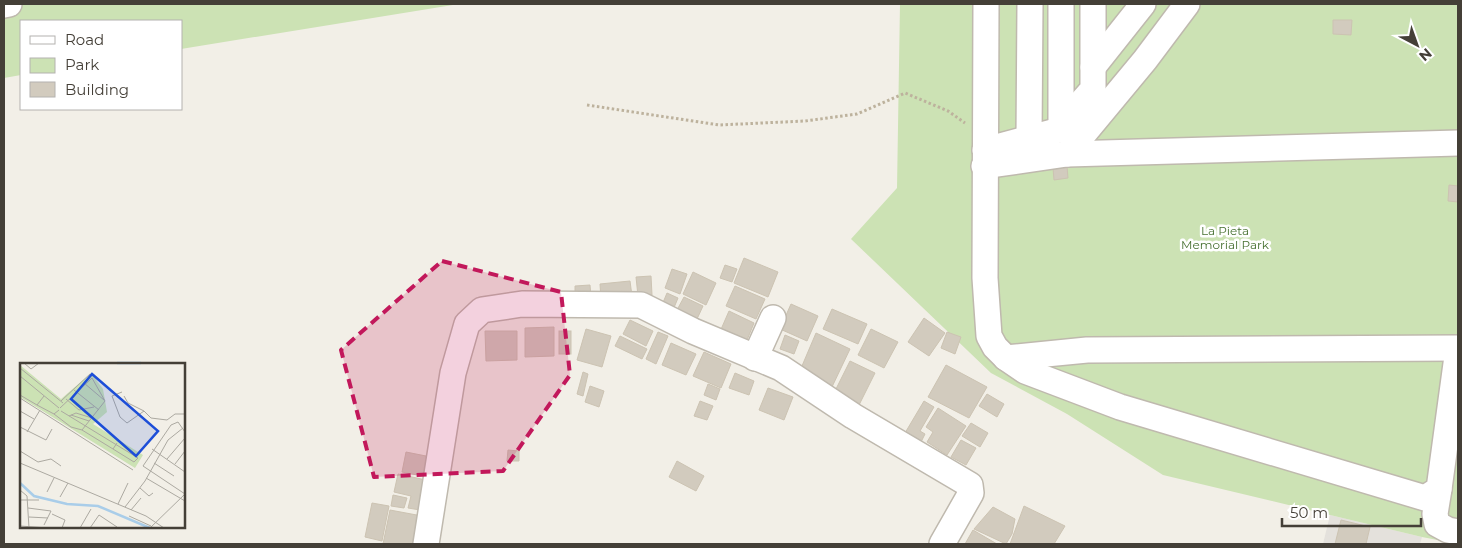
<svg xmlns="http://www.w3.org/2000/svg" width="1462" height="548" viewBox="0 0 1462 548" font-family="Montserrat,sans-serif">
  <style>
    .industrial { fill: #e4e1dc }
    .green { fill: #cce2b4 }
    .building { fill: #d2cbbe; stroke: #ccc3b2 }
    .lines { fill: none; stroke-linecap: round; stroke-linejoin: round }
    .minor-casing { stroke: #bfb9ae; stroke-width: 28 }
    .path { stroke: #bdb29d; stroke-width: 3; stroke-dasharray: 2.5 2.5; stroke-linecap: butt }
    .minor { stroke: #fff; stroke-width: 25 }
    .marked { fill: #c2185b; fill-opacity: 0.2; stroke: #c2185b; stroke-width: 4; stroke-dasharray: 10 6; stroke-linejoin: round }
    .labels { text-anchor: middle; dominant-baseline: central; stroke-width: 5; stroke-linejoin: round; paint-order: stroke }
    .park-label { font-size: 12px; fill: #467030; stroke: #fff }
    .inset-river { fill: none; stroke: #a9cde9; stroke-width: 2.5 }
    .inset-road { fill: none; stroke: #aca9a1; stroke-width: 1 }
    .view { fill: #1d4ed8; fill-opacity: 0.15; stroke: #1d4ed8; stroke-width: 2.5 }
    .inset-edge { fill: none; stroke: #443f37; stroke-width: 2.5 }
  </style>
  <rect width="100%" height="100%" fill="#f2efe7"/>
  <polygon class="industrial" points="1330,515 1422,537 1420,544 1323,544"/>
  <g class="green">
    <polygon points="4,4 459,4 181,49 181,21 21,21 21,75 4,78"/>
    <polygon points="900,4 1458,4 1458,544 1422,537 1163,475 1067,414 991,373 851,239 897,188"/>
  </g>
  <g class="building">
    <polygon points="1333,20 1352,20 1351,35 1333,34"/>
    <polygon points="1067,166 1068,178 1054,180 1053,168"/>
    <polygon points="1449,185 1458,186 1458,202 1448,201"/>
    <polygon points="744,258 778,272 768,297 734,283"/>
    <polygon points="725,265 737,269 732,282 720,278"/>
    <polygon points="672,269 687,274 680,294 665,288"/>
    <polygon points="693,272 716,283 706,305 683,294"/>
    <polygon points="651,276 652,295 638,296 636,277"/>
    <polygon points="630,281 632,296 601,299 600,284"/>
    <polygon points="590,285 591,298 575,300 575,286"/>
    <polygon points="735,286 765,299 756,319 726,306"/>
    <polygon points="667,293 678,298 673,310 662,305"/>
    <polygon points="684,297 703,306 697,319 677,310"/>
    <polygon points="791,304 818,316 807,341 780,329"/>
    <polygon points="832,309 867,324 858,344 823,329"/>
    <polygon points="729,311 754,323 745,345 719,334"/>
    <polygon points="924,318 945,333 929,356 908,342"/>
    <polygon points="630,320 653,331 646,346 623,334"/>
    <polygon points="554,327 554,356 525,357 525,328"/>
    <polygon points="586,329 611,336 602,367 577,360"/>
    <polygon points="871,329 898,342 884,368 858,355"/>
    <polygon points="485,331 517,331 517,360 486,361"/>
    <rect x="559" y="331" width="12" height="23"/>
    <polygon points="658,332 668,336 656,364 646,359"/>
    <polygon points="947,332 961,337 955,354 941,348"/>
    <polygon points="816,333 850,349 831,389 799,373"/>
    <polygon points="785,335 799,341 794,354 780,349"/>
    <polygon points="620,336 647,349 642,359 615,346"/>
    <polygon points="671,343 696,354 686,375 662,365"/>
    <polygon points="704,352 731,364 721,388 693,376"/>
    <polygon points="850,361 875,373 858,407 833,395"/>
    <polygon points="946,365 987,387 969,418 928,397"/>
    <polygon points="583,372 588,374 583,396 577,394"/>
    <polygon points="735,373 754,381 749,395 729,388"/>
    <polygon points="708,384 720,389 716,400 704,395"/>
    <polygon points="590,386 604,391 599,407 585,402"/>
    <polygon points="768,388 793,397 784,420 759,410"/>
    <polygon points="987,394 1004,404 997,417 979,406"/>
    <polygon points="700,401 713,406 707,420 694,416"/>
    <polygon points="924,401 934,407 920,431 925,434 921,442 905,433"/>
    <polygon points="938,408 966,426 947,455 927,442 933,432 926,427"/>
    <polygon points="971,423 988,433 980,447 962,436"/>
    <polygon points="961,440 976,448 966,465 951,457"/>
    <polygon points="508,450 519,451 519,461 507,461"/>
    <polygon points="406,452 431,457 427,477 402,472"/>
    <polygon points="677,461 704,476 696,491 669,477"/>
    <polygon points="398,474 426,480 420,510 408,508 411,496 394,492"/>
    <polygon points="393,495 407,498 404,508 391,506"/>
    <polygon points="372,503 389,506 382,541 365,537"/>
    <polygon points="1024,506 1065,526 1054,544 1010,544"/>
    <polygon points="993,507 1015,519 1012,534 1006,544 974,529"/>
    <polygon points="390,510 422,516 416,544 383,544"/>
    <polygon points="1341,520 1370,527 1366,544 1335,544"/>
    <polygon points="973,530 997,544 965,544"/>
  </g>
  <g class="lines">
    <g class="minor-casing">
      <g id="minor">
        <polyline points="986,4 985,278 989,336 995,347 1006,358 1025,371 1120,407 1425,498 1439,489 1458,349"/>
        <polyline points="1061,4 1061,125"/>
        <polyline points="4,5 9,4"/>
        <polyline points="1093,67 1143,4"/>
        <polyline points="1029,138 1030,4"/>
        <polyline points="985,150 1056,131 1093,89 1093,4"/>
        <polyline points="1067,154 1145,60 1187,4"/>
        <polyline points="984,166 1067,154 1458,143"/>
        <polyline points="755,358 773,318"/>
        <polyline points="1006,358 1087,350 1458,348"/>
        <polyline points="1439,489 1435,514 1437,524 1448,530 1458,532"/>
        <polyline points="426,544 453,373 467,324 482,310 522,304 641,305 693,331 781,368 853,416 970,485 971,493 942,544"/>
      </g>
    </g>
    <polyline class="path" points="587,105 719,125 805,121 857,114 905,93 948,111 965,123"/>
    <use href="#minor" class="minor"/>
  </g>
  <path class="marked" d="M442,261L561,292L570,375L503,471L374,477L341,350Z"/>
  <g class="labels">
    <g class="park-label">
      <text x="1225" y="230">La Pieta<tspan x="1225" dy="14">Memorial Park</tspan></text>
    </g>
  </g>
  <g transform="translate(20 363)">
    <rect width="165" height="165" fill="#f2efe7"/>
    <path d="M0,2L41,36L71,10L83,26L87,49L73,61L123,92L115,105L0,34Z" fill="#cce2b4"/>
    <path class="inset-river" d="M97,0H121M0,120L14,133L47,141L78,143L130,165"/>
    <path class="inset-road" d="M4,0L11,6L19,0M0,5L43,40M0,13L39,45M64,20L84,37M54,27L79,47M102,29L92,33L100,54L107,60L124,48L131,55L147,57L155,51H165M0,32L17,42M24,33L17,42L34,51M104,33L108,40L124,48M0,35L113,107M46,36L59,47L74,44M41,38L70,11L71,14M40,45L72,15L85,38L62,67M39,47L34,51L51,64L62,67L93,86L97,80M0,48L14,56M41,48L118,95L114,99L93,86M51,52L69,58M49,53L56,50L72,55M0,64L26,77L32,66M7,69L20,47M165,69L158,59L151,62L123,103L165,131M132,86L165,109M0,88L18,99L31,96L41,103M147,96L165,75M0,100L126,153L144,165M134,100L154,113M155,101L165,88M126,115L165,138M120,125L129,133L133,130M0,127L7,133L9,165M27,129L34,115M40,134L48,120M0,137H19M98,141L108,120M105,144L125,118L148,77L163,65M8,145L31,148L24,162M111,147L121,135M32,151L45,157L42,165M109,153L131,163M9,154L28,155M0,163L28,165M60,165L71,146M70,165L79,152L97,164M130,165L165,131"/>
    <path class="view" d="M72,11L138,68L116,93L51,36Z"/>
    <rect width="165" height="165" class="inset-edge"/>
  </g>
  <rect width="1462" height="548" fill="none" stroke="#443f37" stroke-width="10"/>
  <rect x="20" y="20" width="162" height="90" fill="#ffffff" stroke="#b4b2af"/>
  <rect x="30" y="36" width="25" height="8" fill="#ffffff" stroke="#b4b2af"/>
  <text x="65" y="45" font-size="15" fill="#443f37">Road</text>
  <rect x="30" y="58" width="25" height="15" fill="#cce2b4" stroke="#b4b2af"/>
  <text x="65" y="70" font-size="15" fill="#443f37">Park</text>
  <rect x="30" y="82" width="25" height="15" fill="#d2cbbe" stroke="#b4b2af"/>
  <text x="65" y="95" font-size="15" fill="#443f37">Building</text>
  <g transform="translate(1417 45) rotate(139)" stroke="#ffffff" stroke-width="4" paint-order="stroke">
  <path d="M0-4L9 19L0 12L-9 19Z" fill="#443f37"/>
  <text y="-8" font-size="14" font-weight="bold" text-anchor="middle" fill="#443f37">N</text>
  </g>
  <path d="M1282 518v8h139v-8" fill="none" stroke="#443f37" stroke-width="2.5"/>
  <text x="1290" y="518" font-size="15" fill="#443f37" stroke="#ffffff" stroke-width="4" paint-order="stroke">50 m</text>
</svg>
